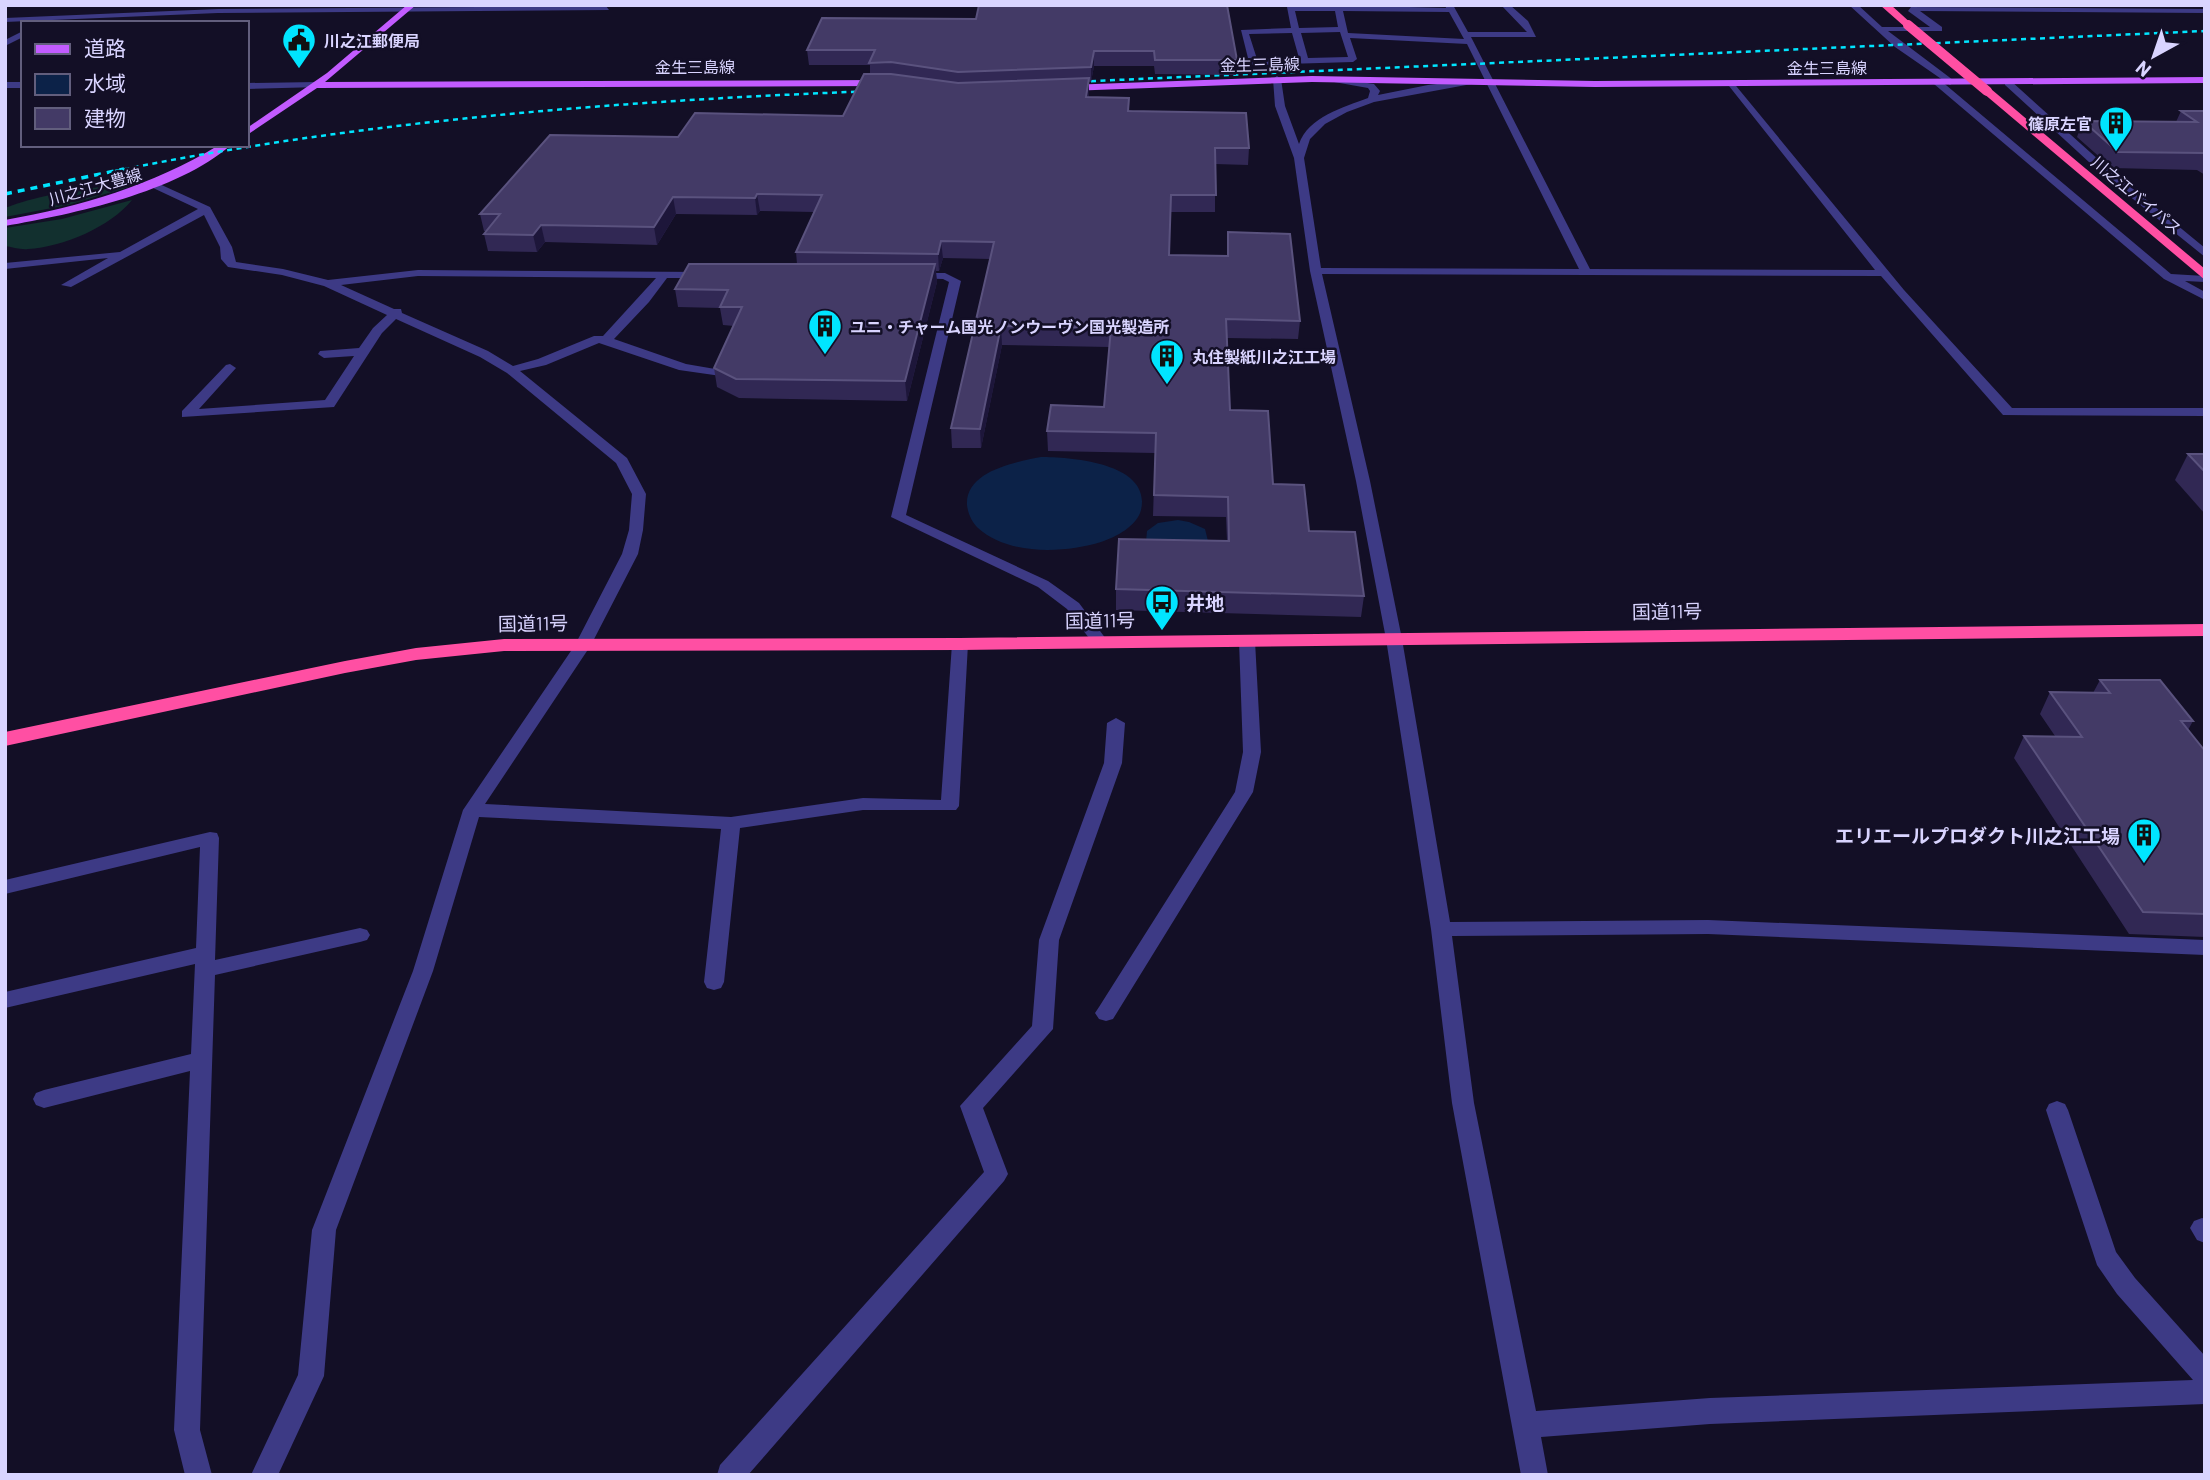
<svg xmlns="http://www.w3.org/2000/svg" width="2210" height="1480" viewBox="0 0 2210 1480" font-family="Barlow,'Noto Sans JP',sans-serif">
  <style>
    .green { fill: #12302f }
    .water { fill: #0c2248 }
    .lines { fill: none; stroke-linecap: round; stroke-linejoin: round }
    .minor { fill: #3d3a85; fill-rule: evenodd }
    .major { fill: #c25bff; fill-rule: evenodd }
    .highway { fill: #ff4fa3; fill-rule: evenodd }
    .rail-far1 { stroke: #00e5ff; stroke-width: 2.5; stroke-dasharray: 5 4.5; stroke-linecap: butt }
    .rail { stroke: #00e5ff; stroke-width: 3.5; stroke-dasharray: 7 6; stroke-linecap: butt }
    .highway-bridge { stroke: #ff4fa3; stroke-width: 10 }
    .wall { fill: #312854 }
    .shaded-wall { fill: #1d163a }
    .building { fill: #433a66; stroke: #5a527e; stroke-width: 2 }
    .labels { text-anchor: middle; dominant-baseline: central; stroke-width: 5; stroke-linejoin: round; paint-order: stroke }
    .far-poi-label { font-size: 16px; font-weight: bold; fill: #d9d4ff; stroke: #130f26; text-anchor: start }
    .far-street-label { font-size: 16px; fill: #d9d4ff; stroke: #130f26 }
    .poi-label { font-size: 19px; font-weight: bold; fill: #d9d4ff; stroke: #130f26; text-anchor: start }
    .street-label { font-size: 19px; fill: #d9d4ff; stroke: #130f26 }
  </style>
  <rect width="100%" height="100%" fill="#130f26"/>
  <g class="green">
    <path d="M100,187H129L68,205L5,217V208C36,196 68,191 100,187Z"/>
    <path d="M132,200C110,227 63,247 28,249C21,250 12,247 5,246V228L62,219Z"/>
  </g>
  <g class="water">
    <path d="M1041,457C1071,457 1152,463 1141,510C1137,526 1116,537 1101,542C1065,553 1009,556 978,528C972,522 968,514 967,505C965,471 1016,462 1041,457Z"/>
    <polygon points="1178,520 1189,522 1205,529 1208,541 1146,542 1147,531 1158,523"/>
  </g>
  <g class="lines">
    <g class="minor">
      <path d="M1333,5L1446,8L1445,5H1453L1468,32H1527L1501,5H1510L1528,21L1536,37H1471L1590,269L1875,270L1729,86L1728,84L1732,81L1904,290L2012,408H2205V416L2003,415L1881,276L1322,274L1370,481L1402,639L1450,922L1708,920L2205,940V955L1708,934L1452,936L1474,1103L1536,1411L1710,1398L2193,1380L2117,1294L2097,1265L2046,1110L2049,1104L2057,1101L2065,1104L2068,1110L2116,1252L2135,1278L2205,1356V1404L1710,1424L1541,1437L1548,1475H1521L1452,1103L1431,929L1386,639L1356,481L1310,271L1294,158L1275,106L1273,79L1277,76L1281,79L1285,106L1299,144C1308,117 1344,107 1368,98L1370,91L1368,88L1334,82V78L1374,84L1380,91L1378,95L1428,85L1473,80L1477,83L1374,102L1347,112L1325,124L1310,139L1304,158L1321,268L1579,269L1467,44L1350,38L1357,59L1353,62L1253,65L1249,62L1241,30L1291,28L1287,7ZM1295,11H1335L1338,27L1299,28ZM1343,11L1449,12L1464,39L1348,33ZM1340,32L1348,57L1308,58L1301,33ZM1292,33L1299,58L1257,59L1249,34Z"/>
      <polygon points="1849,5 1858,5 1882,27 1930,27 1908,11 1911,7 2205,9 2205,13 1920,11 1942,27 1942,31 1888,31 1953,80 1954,82 1950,85 1895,47"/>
      <polygon points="606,6 609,10 218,13 5,22 5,18 218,9"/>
      <polygon points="23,31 23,37 5,46 5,40"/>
      <polygon points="1934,80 1940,80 2171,274 2205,276 2205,282 2185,281 2205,292 2205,300 2164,279 1934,84"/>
      <polygon points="2005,81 2011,81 2110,170 2205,248 2205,257 2102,174 2005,85"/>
      <rect x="5" y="82" width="18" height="6"/>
      <polygon points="317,82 320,83 320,87 247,89 247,83"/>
      <path d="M155,182L210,207L232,247L236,262L283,269L328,280L418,270L705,272L711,275L705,278H667L649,302L614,339L686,364L721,370V376L679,370L599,343L546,365L520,371L627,458L646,494L643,530L638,554L591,645L485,804L731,817L863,798L941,800L952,644L960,639L968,644L959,806L956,810H863L740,828L724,982L721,988L714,990L707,988L704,982L721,829L479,817L433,971L336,1230L324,1376L278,1475H251L298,1375L312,1230L413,971L463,810L575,645L622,554L629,530L632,494L616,463L507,373L480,357L396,319L382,333L334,407L182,417V411L226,365L230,364L236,368L199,409L325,400L354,356L324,358L318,354L320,351L359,348L373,328L387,315L324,286L282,275L228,267L221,259L220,247L204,215L71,287L61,285L108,258L5,269V263L120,252L198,209L151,187L150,185ZM418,276L656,278L603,336H594L538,359L513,366L488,351L402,313L401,309H394L341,285Z"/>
      <polygon points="912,273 945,273 961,281 906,515 1048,581 1079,603 1109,643 1107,646 1095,646 1067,609 1038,587 891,517 949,282 943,279 908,278 906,276"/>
      <polygon points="1247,636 1255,641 1261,752 1253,792 1113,1019 1106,1021 1099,1019 1095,1013 1099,1007 1235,792 1243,752 1239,641"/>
      <polygon points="1116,718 1125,723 1122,763 1059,940 1053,1029 983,1108 1008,1174 1004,1181 748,1475 717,1475 720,1465 984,1172 960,1106 1032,1026 1039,940 1104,763 1107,723"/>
      <polygon points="210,832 217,833 219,838 215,960 360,928 367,930 370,935 367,940 360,942 215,975 200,1430 212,1475 185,1475 174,1430 190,1071 44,1108 36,1105 33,1099 36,1093 44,1090 191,1054 195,964 5,1008 5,992 196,948 200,847 5,894 5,880"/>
      <polygon points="2202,1218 2205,1219 2205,1243 2197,1240 2190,1228 2194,1221"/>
    </g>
    <g class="major">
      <polygon points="407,5 416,5 325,82 883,80 887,83 883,86 317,88 247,135 247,128 327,73"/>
      <polygon points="1312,76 1595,81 2205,77 2205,83 1595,87 1312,82 1068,91 1063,88 1068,85"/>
      <path d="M219,145H231C177,192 74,214 5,226V220C82,206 151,186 219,145Z"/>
    </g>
    <g class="highway">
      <polygon points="1880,5 1891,5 1913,25 1905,27"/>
      <polygon points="1983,89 1991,89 2205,269 2205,280 1983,93"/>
      <polygon points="2205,624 2205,636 960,650 504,651 416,660 345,673 5,746 5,732 345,661 416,648 504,639 960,638"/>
    </g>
    <g class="rail-far1">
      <polyline points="1072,82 2205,31"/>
      <path d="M115,171C366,120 618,101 873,91"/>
    </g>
    <polyline class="rail" points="5,194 124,169"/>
    <polyline class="highway-bridge" points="1908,25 1987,91"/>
  </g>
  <g class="wall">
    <polygon points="822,18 1237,60 1236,75 1155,74 1154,66 1094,66 1091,82 1089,82 1089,97 1249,148 1248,165 1215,164 1215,212 1170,212 1169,255 1227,256 1228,232 1300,321 1298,339 1227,338 1230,410 1273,484 1309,531 1364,596 1361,617 1116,610 1116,589 1227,541 1226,517 1153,516 1155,453 1048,451 1047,431 1104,407 1109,347 1002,345 981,448 952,448 951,428 990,259 943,258 939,271 936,271 937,282 907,401 739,398 717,387 714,368 734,326 723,325 720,308 678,307 675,289 797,264 796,252 814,212 760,211 757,215 676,214 657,245 545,242 537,252 488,251 484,234 486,231 484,231 480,214 678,137 843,116 870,74 870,65 809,65 807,50"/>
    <polygon points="2181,111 2205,111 2205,175 2197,170 2112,168 2077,137 2083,121 2176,122"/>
    <polygon points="2188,454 2205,454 2205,514 2175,480"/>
    <polygon points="2100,680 2193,721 2188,730 2205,751 2205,937 2129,934 2014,758 2024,736 2055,736 2040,714 2050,692 2093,693"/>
  </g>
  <g class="shaded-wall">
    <polygon points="1094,51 1094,66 1091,82 1091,67"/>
    <polygon points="1089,78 1089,93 1086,113 1086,97"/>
    <polygon points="757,194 760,211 757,215 755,198"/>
    <polygon points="673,197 676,214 657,245 654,227"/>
    <polygon points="541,225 545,242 537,252 533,235"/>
    <polygon points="941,241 943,258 939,271 938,254"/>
    <polygon points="935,264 937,282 907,401 905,381"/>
    <polygon points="1001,326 1002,345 981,448 980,429"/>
  </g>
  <g class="building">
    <polygon points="979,5 1227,5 1237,60 1155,60 1154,51 1094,51 1091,67 958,72 891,62 869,63 875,50 807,50 822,18 976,19"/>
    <polygon points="864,74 891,74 958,83 1089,78 1086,97 1129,98 1128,111 1246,113 1249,148 1215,148 1216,195 1171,195 1169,255 1228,256 1228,232 1290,234 1300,321 1226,319 1230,410 1268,411 1273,484 1304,485 1309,531 1355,532 1364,596 1116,589 1119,539 1229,541 1228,497 1154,495 1156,433 1047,431 1051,405 1104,407 1111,328 1001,326 980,429 951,428 994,242 941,241 938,254 796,252 822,195 757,194 755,198 673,197 654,227 541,225 533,235 484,234 500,214 480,214 550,135 678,137 695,113 843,116"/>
    <polygon points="2181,111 2205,111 2205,153 2118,152 2083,121 2197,122"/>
    <polygon points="689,264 935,264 905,381 736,379 714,368 742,307 720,307 728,290 675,289"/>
    <polygon points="2188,454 2205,454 2205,472"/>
    <polygon points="2100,680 2160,680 2193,721 2181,721 2205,751 2205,914 2143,912 2024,736 2082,737 2050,692 2110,693"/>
  </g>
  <defs>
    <g id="civic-pin" transform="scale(1.75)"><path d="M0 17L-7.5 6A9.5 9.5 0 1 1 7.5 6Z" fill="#00e5ff" stroke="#130f26"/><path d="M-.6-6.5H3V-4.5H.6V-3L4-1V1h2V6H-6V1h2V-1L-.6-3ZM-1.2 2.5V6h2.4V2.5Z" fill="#111"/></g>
    <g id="building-pin" transform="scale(1.75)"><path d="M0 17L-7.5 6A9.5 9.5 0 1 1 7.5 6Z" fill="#00e5ff" stroke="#130f26"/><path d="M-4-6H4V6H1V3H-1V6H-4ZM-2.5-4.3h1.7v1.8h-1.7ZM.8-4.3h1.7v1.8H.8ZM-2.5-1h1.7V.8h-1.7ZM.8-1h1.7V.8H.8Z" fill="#111"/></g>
    <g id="bus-pin" transform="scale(1.75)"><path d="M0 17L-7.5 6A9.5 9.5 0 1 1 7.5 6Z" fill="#00e5ff" stroke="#130f26"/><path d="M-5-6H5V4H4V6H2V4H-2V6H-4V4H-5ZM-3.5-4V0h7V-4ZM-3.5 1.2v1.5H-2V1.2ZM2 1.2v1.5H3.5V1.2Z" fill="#111"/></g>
  </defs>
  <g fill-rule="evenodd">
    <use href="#civic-pin" x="299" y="40"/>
    <use href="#building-pin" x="2116" y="123"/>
    <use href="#building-pin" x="825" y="326"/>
    <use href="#building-pin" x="1167" y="356"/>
    <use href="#bus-pin" x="1162" y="602"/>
    <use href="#building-pin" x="2144" y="835"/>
  </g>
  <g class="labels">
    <g class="far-poi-label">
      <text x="324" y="40">川之江郵便局</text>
      <text x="2092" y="123" text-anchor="end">篠原左官</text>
      <text x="850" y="326">ユニ・チャーム国光ノンウーヴン国光製造所</text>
      <text x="1192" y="356">丸住製紙川之江工場</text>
    </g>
    <g class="far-street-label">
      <text transform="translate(1260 64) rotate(-1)">金生三島線</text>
      <text x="695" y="66">金生三島線</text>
      <text x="1827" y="67">金生三島線</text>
      <text transform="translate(95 186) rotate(-16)">川之江大豊線</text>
      <text transform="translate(2137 195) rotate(40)">川之江バイパス</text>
    </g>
    <g class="poi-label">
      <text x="1186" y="602">井地</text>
      <text x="2120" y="835" text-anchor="end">エリエールプロダクト川之江工場</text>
    </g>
    <g class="street-label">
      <text transform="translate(1667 611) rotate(-1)">国道11号</text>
      <text transform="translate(1100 620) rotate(-1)">国道11号</text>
      <text transform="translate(533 623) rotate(-1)">国道11号</text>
    </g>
  </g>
  <rect width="2210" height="1480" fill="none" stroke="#d9d4ff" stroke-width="14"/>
  <rect x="21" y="21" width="228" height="126" fill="#130f26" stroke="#625e7d" stroke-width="2"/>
  <rect x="35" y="44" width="35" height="10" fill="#c25bff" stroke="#625e7d" stroke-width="2"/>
  <text x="84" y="56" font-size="21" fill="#d9d4ff">道路</text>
  <rect x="35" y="74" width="35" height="21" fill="#0c2248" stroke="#625e7d" stroke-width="2"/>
  <text x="84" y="91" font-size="21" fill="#d9d4ff">水域</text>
  <rect x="35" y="108" width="35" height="21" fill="#433a66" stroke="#625e7d" stroke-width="2"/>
  <text x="84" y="126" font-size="21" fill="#d9d4ff">建物</text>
  <g transform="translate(2154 56) rotate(220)" stroke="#130f26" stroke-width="5" paint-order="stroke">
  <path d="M0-5L12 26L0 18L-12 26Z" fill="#d9d4ff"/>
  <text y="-10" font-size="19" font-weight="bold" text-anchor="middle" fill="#d9d4ff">N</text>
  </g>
</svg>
